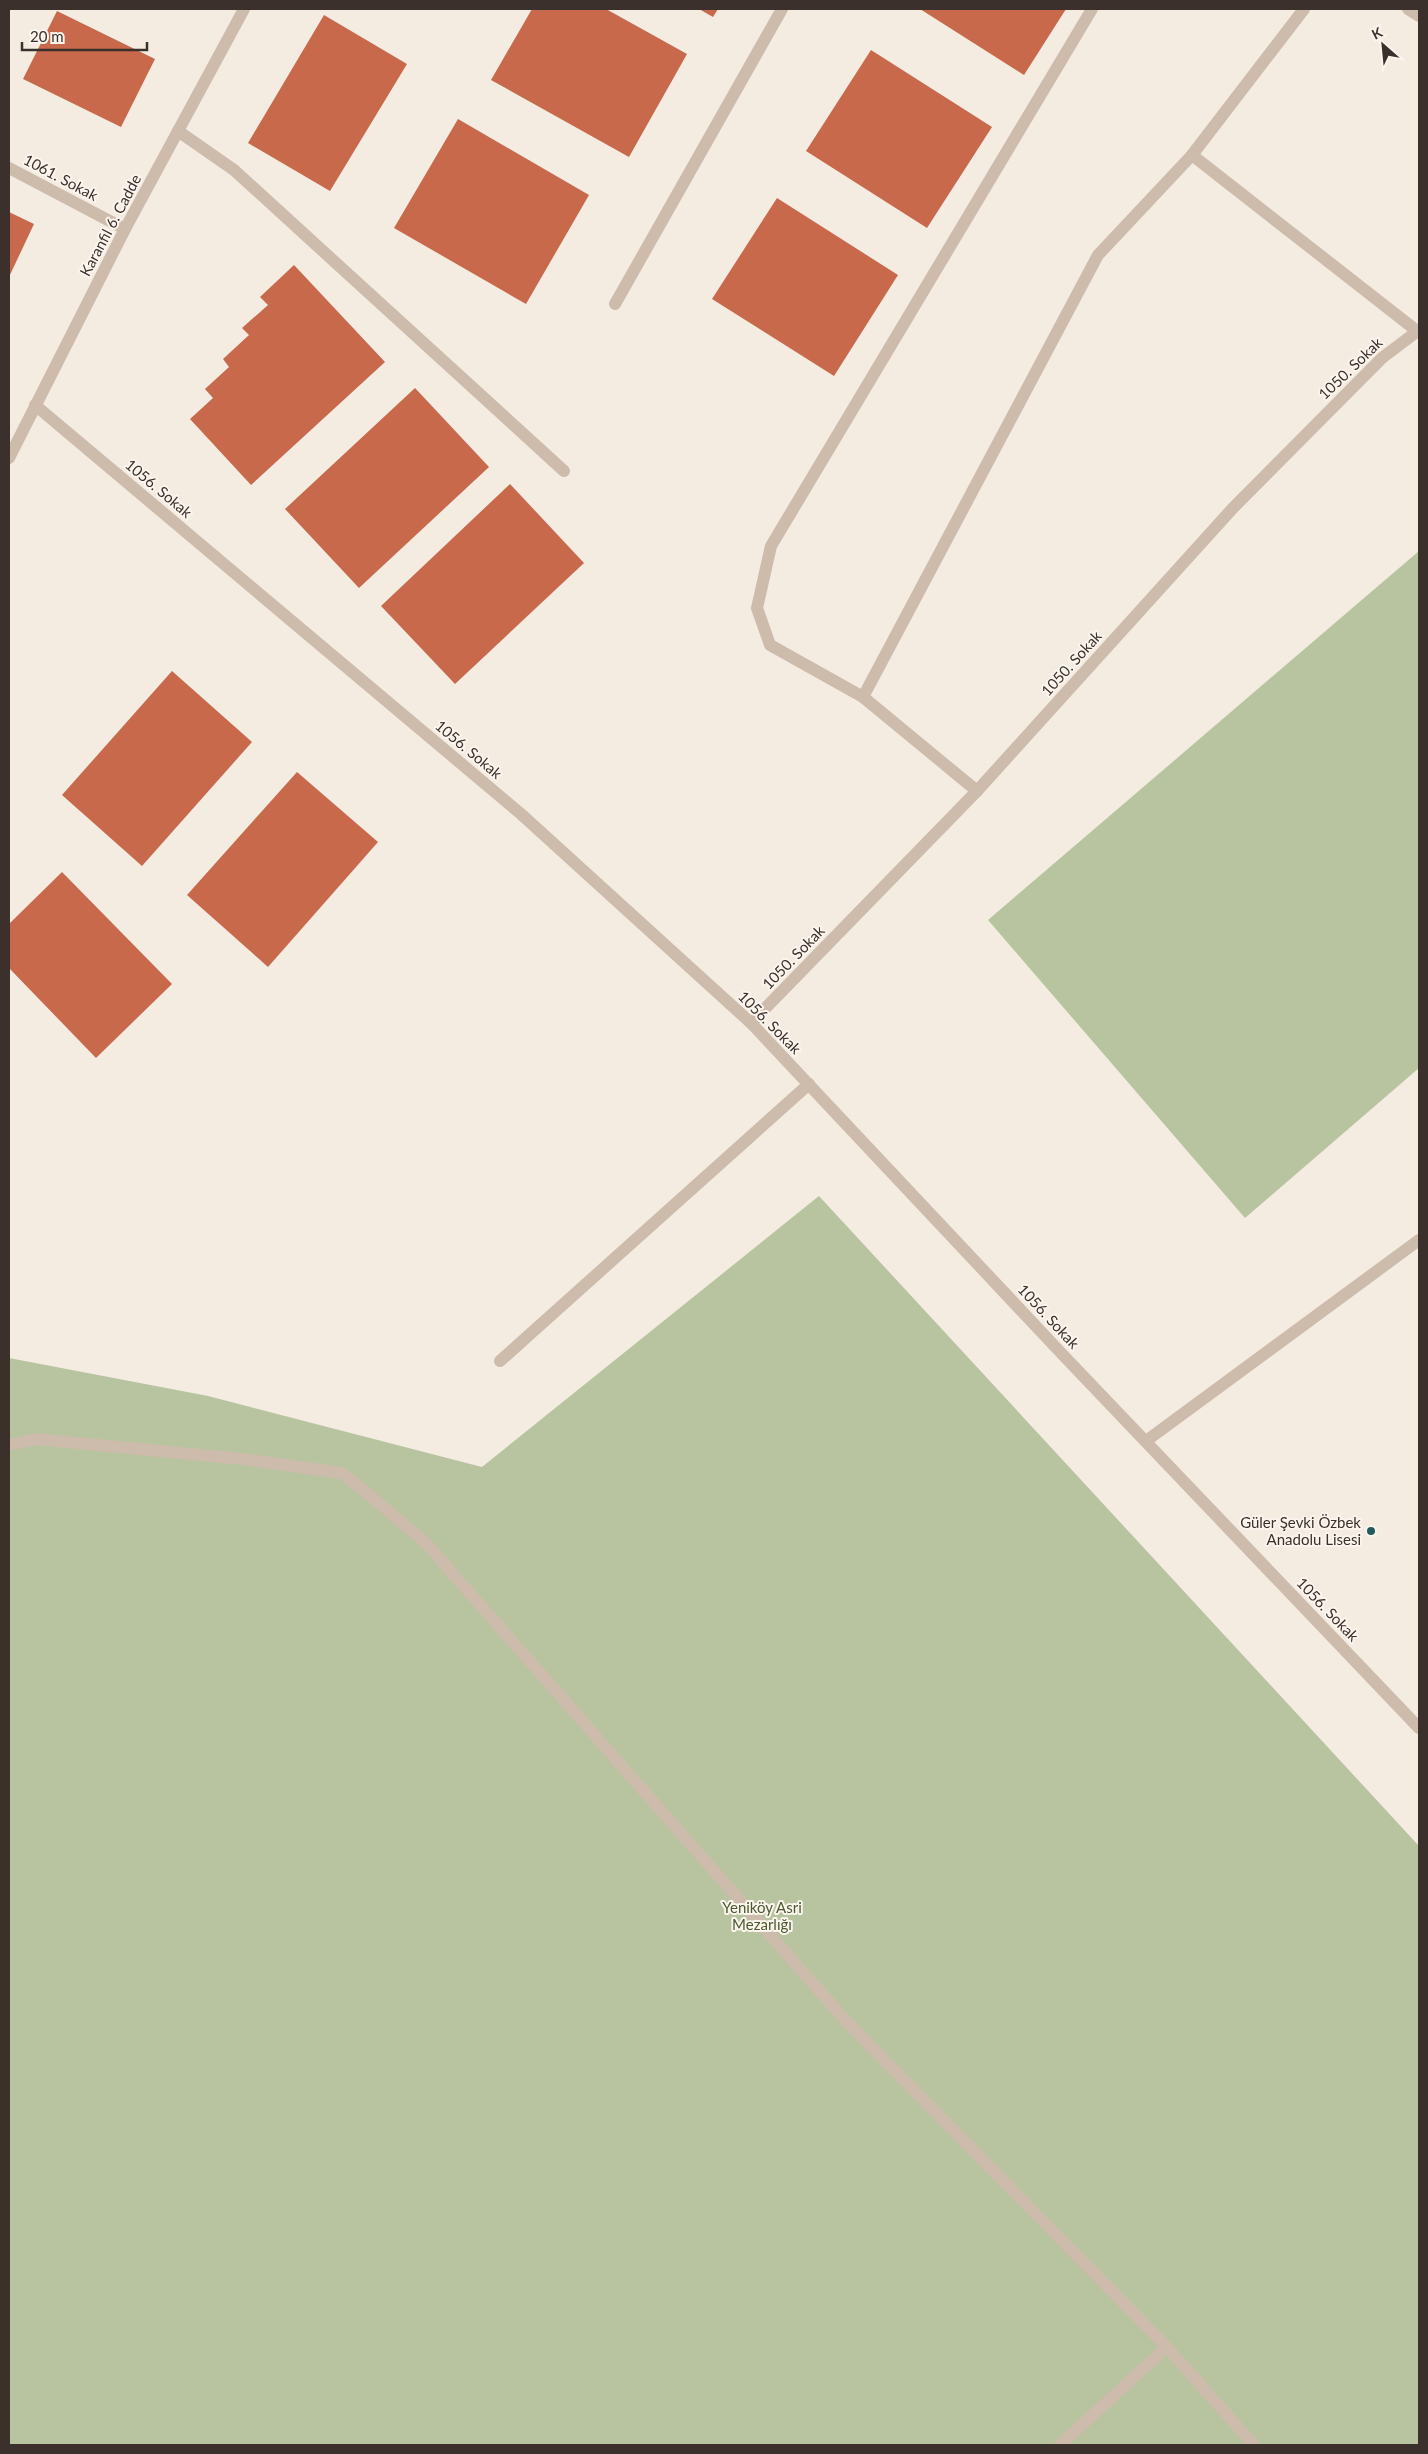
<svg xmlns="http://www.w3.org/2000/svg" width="1428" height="2454" viewBox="0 0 1428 2454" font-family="Lato,sans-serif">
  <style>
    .green { fill: #b8c4a0 }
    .building { fill: #c8694b }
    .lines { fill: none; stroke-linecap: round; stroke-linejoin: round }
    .service { stroke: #cdbbac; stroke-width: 12 }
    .minor { stroke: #cdbbac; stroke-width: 12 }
    .tertiary { stroke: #cdbbac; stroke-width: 12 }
    .poi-dot { fill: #1f5a5e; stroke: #fbf5ee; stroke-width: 2 }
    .labels { text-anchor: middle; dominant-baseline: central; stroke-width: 4; stroke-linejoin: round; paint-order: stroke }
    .street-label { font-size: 15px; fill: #3b302b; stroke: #fbf5ee }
    .poi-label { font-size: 15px; fill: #3b302b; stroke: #fbf5ee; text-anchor: end }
    .park-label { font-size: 15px; fill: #4a5a2e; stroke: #fbf5ee }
  </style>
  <rect width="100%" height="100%" fill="#f4ebe1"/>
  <g class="green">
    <polygon points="1419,551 1419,1068 1245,1218 988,920"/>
    <polygon points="819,1196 1419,1846 1419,2445 9,2445 9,1358 208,1396 482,1467"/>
  </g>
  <g class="building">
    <polygon points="532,9 606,9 687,54 629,157 491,80"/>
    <polygon points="699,9 718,9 713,17"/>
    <polygon points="920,9 1066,9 1024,75"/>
    <polygon points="57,11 155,59 121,127 23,79"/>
    <polygon points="324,15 407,64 330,191 248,143"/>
    <polygon points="871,50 992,127 927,228 806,151"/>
    <polygon points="458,119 589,195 526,304 394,228"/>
    <polygon points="777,198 898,275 834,376 712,299"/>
    <polygon points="9,212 34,224 9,277"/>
    <polygon points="294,265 385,362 251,485 190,419 213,398 205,389 229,367 223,359 249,335 242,328 268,305 260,297"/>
    <polygon points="415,388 489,467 359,588 285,509"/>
    <polygon points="510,484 584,563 455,684 381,606"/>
    <polygon points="172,671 252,742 142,866 62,795"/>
    <polygon points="297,772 378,842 268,967 187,895"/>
    <polygon points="62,872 172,984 96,1058 9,968 9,924"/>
  </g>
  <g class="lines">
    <g class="service">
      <polyline points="178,131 234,170 564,471"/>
      <polyline points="615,304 782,9"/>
      <polyline points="1146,1441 1419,1240"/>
      <polyline points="9,1445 36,1439 242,1459 342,1473 361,1488 425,1542 847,2022 1167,2347 1254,2445"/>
      <polyline points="1060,2445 1167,2347"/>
    </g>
    <g class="minor">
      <polyline points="1408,9 1419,16"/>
      <polyline points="1192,155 1417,331"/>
      <polyline points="9,168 125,229"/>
      <polyline points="863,697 1098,255 1192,155 1304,9"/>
      <polyline points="977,791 863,697 770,645 757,608 771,546 1092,9"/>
      <polyline points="751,1023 977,791 1233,508 1382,358 1419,330"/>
      <polyline points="500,1361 809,1084"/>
    </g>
    <g class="tertiary">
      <polyline points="35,405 521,814 751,1023 1063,1355 1419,1728"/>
      <polyline points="9,458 125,229 244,9"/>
    </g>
  </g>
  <circle class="poi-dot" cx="1371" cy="1531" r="5"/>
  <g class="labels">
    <g class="street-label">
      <text transform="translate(61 177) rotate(28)">1061. Sokak</text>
      <text transform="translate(110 225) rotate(-62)">Karanfil 6. Cadde</text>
      <text transform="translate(1350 368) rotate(-44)">1050. Sokak</text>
      <text transform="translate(159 488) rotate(40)">1056. Sokak</text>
      <text transform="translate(1071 663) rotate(-48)">1050. Sokak</text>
      <text transform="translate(469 749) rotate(40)">1056. Sokak</text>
      <text transform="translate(793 957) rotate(-46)">1050. Sokak</text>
      <text transform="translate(770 1022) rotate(45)">1056. Sokak</text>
      <text transform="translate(1049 1316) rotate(47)">1056. Sokak</text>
      <text transform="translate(1328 1609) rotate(46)">1056. Sokak</text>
    </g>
    <g class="poi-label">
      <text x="1361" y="1522">Güler Şevki Özbek<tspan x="1361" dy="17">Anadolu Lisesi</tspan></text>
    </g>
    <g class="park-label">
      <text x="762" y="1907">Yeniköy Asri<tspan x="762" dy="17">Mezarlığı</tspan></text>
    </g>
  </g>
  <rect width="1428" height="2454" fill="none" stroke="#3b302b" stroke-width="20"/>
  <g transform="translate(1383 45) rotate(333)" stroke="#fbf5ee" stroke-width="4" paint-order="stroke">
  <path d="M0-4L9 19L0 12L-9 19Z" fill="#3b302b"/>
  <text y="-8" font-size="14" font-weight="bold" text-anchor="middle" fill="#3b302b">K</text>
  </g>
  <path d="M22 42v8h125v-8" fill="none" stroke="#3b302b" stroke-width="2.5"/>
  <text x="30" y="42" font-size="15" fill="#3b302b" stroke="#fbf5ee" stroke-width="4" paint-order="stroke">20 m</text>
</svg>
